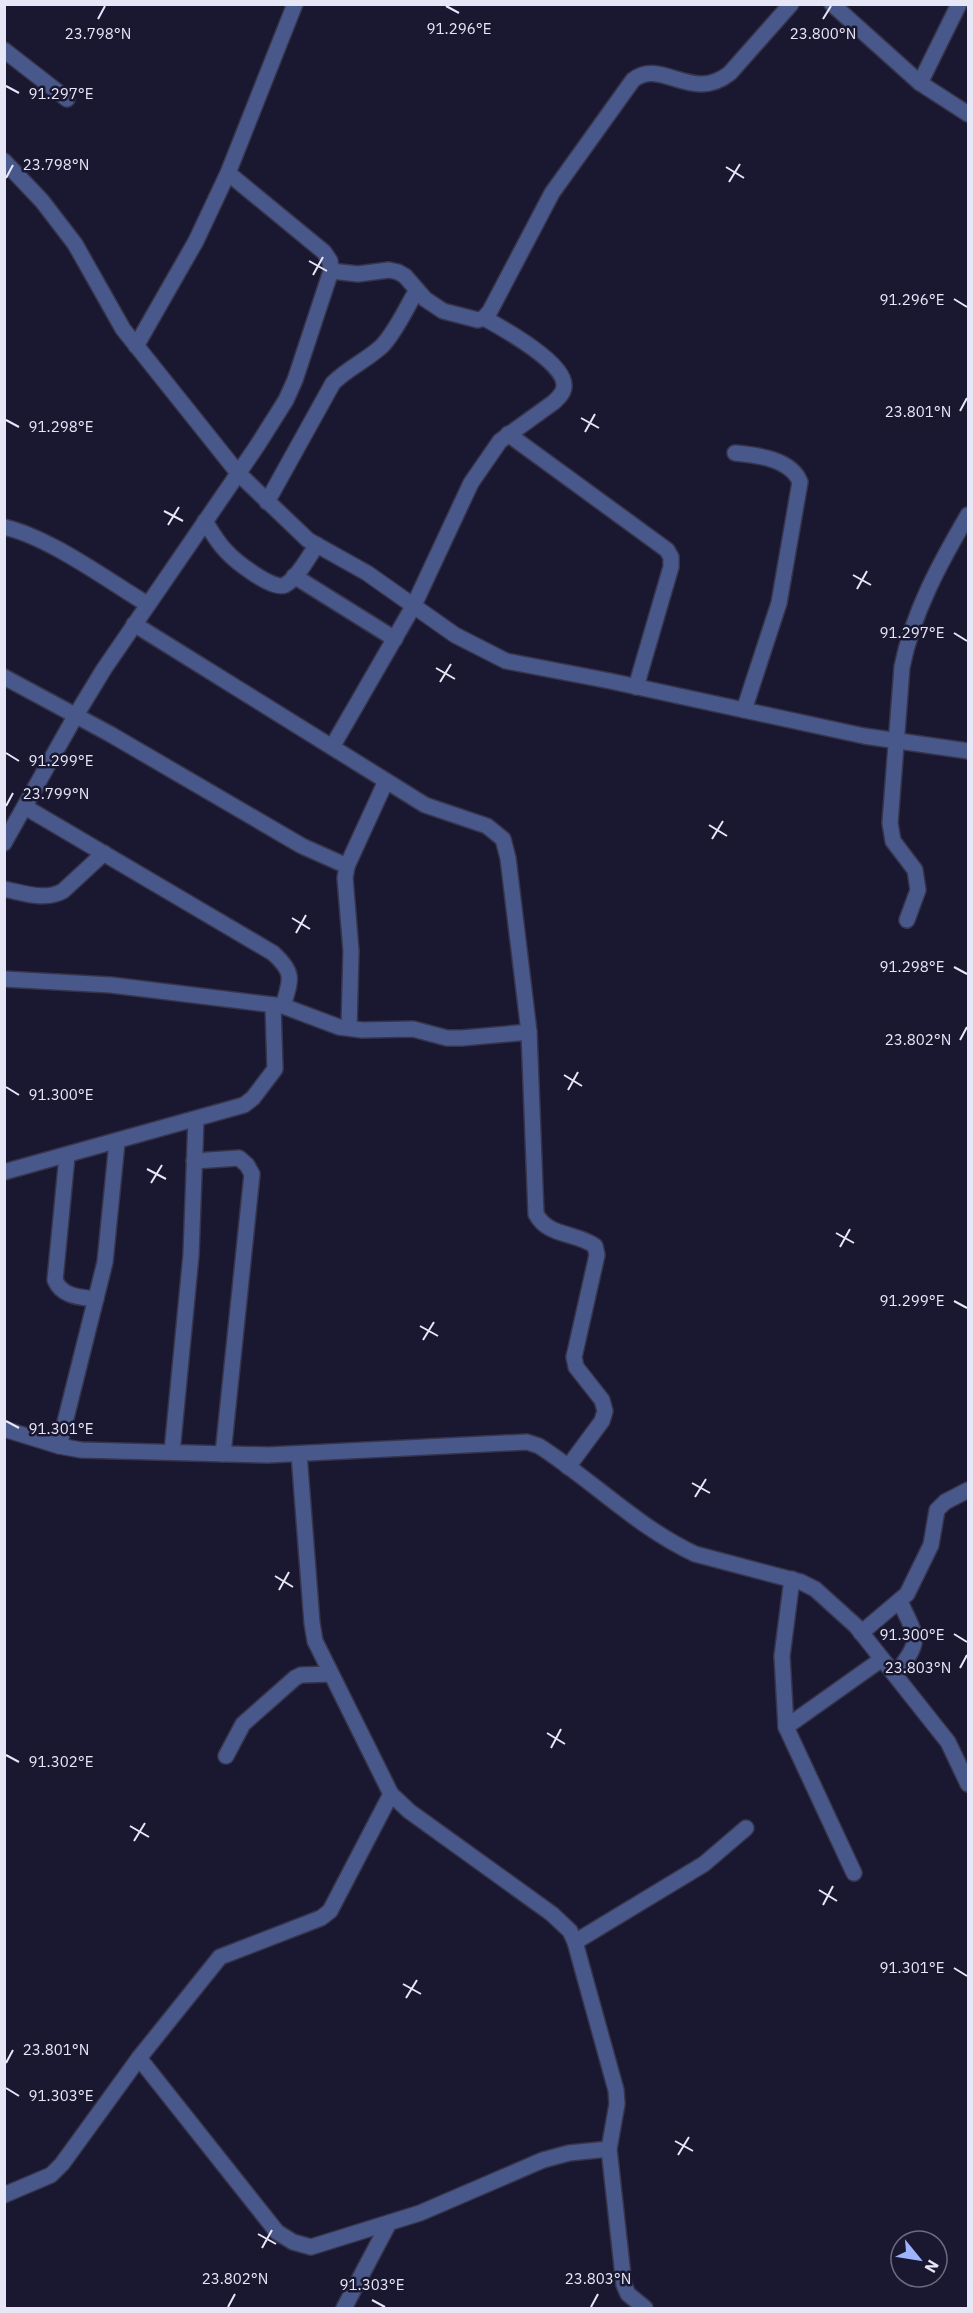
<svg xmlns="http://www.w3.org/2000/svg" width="973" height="2313" viewBox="0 0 973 2313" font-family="'IBM Plex Sans',sans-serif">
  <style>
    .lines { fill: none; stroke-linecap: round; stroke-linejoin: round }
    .minor-casing { stroke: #37354c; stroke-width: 18 }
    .minor { stroke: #49588b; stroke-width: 15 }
    .ticks { fill: none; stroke: #e6e6f7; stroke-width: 2 }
    .ticks-label { font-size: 15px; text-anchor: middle; fill: #e6e6f7; stroke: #1a1830; stroke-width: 5; stroke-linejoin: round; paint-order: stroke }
  </style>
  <rect width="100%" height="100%" fill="#1a1830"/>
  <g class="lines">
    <g class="minor-casing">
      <g id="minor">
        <polyline points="832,4 920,83 968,114"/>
        <polyline points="4,50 67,99"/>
        <polyline points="920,83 959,4"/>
        <polyline points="4,161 42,201 75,244 123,329 238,473 308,540 367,573 455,635 506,661 610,681 864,736 968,751"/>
        <path d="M331,271L358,274L389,270L398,272L405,276L425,299L443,311L478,320L484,318L490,311L552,193L633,80C661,57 692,104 730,73L791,4"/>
        <polyline points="136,346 196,241 228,173 295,4"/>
        <polyline points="508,434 667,550 671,557 671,567 636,687"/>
        <path d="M735,453C757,455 791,459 800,482L779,603L744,710"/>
        <path d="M267,502L333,383C348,368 367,360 382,346C397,330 406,308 417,290"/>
        <path d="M205,521C211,531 217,542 226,551C235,561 273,591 285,585C298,578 308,557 317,545"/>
        <path d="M4,527C49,537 107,580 147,604"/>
        <polyline points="294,576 395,639"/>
        <path d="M134,624L425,805L487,826L503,839L508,858L529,1032L536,1214C548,1237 576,1232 595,1246L597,1255L574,1357L576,1367L602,1400L605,1411L602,1421L568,1467"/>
        <polyline points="4,677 110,734 302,846 347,866"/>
        <path d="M332,747L414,605L471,483L500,441L554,402C558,398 564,393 564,386C566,363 502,328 484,318"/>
        <path d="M25,807L273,953C295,973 291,979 283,1006"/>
        <polyline points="4,843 76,715 104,669 257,446 286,400 295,380 331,271 330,261 324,252 228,173"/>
        <path d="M4,889C24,893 45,901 63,891L104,853"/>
        <path d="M907,920L918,890L915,870L893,841L890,823L902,667C913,612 940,563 968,515"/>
        <polyline points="4,979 111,985 283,1006 339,1027 362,1030 413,1029 447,1038 462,1038 529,1032"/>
        <polyline points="349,1028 351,951 345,878 347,866 386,781"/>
        <path d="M67,1156L55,1280C62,1297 80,1297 96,1299"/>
        <polyline points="194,1161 239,1158 247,1165 252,1174 223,1454"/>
        <polyline points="4,1172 244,1105 253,1098 275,1069 273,1005"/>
        <path d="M4,1429L59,1446L81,1450L268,1455L527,1442L539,1446C592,1480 637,1527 695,1554L801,1582L815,1589L856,1626L948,1742L968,1784"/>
        <polyline points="59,1446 105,1262 117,1142"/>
        <polyline points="172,1452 191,1255 196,1119"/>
        <polyline points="299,1454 312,1623 315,1641 391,1794 409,1811 552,1914 570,1931 575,1942 616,2090 617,2104 609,2149 624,2285 628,2294 645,2308"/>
        <polyline points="792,1579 782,1656 786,1727 854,1873"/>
        <polyline points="861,1633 907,1594 931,1545 937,1510 945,1502 968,1490"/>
        <path d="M895,1675C921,1640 919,1641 900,1602"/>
        <polyline points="786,1727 882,1659"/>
        <polyline points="226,1756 243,1724 295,1678 301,1675 331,1674"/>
        <polyline points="575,1942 704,1864 746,1828"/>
        <polyline points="139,2058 277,2232 293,2242 311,2247 420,2213 543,2160 569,2153 609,2149"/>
        <polyline points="4,2195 51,2175 62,2164 139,2058 220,1957 321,1918 330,1911 391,1794"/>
        <polyline points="344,2308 389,2223"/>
      </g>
    </g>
    <use href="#minor" class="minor"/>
  </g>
  <path class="ticks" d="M446,6L459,13M98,19L105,6M823,19L831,6M6,86L19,93M726,167L744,178M6,178L13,165M729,182L740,164M309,261L327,271M313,275L323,257M954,299L967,307M960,411L967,398M581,418L599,428M6,420L19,427M585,432L595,414M164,511L183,521M168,525L179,507M853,575L871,585M857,589L867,571M954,633L967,641M436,668L455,679M440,682L451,664M6,753L19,761M6,806L13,793M709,825L727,836M712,839L723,821M292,918L310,929M296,933L306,915M954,967L967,974M960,1040L967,1027M564,1075L582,1086M6,1087L19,1095M568,1090L578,1072M147,1169L166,1179M151,1183L162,1165M836,1233L854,1243M840,1247L850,1229M954,1301L967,1308M420,1326L438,1336M423,1340L434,1322M6,1421L19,1428M692,1483L710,1493M695,1497L706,1479M275,1576L293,1587M279,1590L289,1572M954,1634L967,1642M960,1668L967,1655M547,1733L565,1744M551,1748L561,1729M6,1755L19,1762M130,1826L149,1837M134,1841L145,1823M819,1890L837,1901M823,1905L833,1886M954,1968L967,1976M403,1984L421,1994M406,1998L417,1980M6,2063L13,2050M6,2088L19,2096M675,2141L693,2151M678,2155L689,2137M258,2234L276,2244M262,2248L272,2230M372,2300L385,2307M228,2307L235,2294M591,2307L598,2294"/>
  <g class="ticks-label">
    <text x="459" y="34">91.296°E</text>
    <text x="98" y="39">23.798°N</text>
    <text x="823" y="39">23.800°N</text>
    <text x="61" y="99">91.297°E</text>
    <text x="56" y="170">23.798°N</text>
    <text x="912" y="305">91.296°E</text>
    <text x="918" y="417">23.801°N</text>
    <text x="61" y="432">91.298°E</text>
    <text x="912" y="638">91.297°E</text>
    <text x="61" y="766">91.299°E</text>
    <text x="56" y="799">23.799°N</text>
    <text x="912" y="972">91.298°E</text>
    <text x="918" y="1045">23.802°N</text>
    <text x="61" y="1100">91.300°E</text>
    <text x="912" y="1306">91.299°E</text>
    <text x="61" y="1434">91.301°E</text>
    <text x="912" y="1640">91.300°E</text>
    <text x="918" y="1673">23.803°N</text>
    <text x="61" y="1767">91.302°E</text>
    <text x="912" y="1973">91.301°E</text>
    <text x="56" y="2055">23.801°N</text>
    <text x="61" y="2101">91.303°E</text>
    <text x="235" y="2284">23.802°N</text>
    <text x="598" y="2284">23.803°N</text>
    <text x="372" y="2290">91.303°E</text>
  </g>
  <rect width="973" height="2313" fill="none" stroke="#e6e6f7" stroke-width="12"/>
  <g transform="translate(919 2259) rotate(120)"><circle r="28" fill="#1a1830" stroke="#6c6a80" stroke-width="1.5"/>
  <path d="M0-4.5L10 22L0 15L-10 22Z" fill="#9eb3fd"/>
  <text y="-9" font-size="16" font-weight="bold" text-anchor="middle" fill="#e6e6f7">N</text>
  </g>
</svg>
